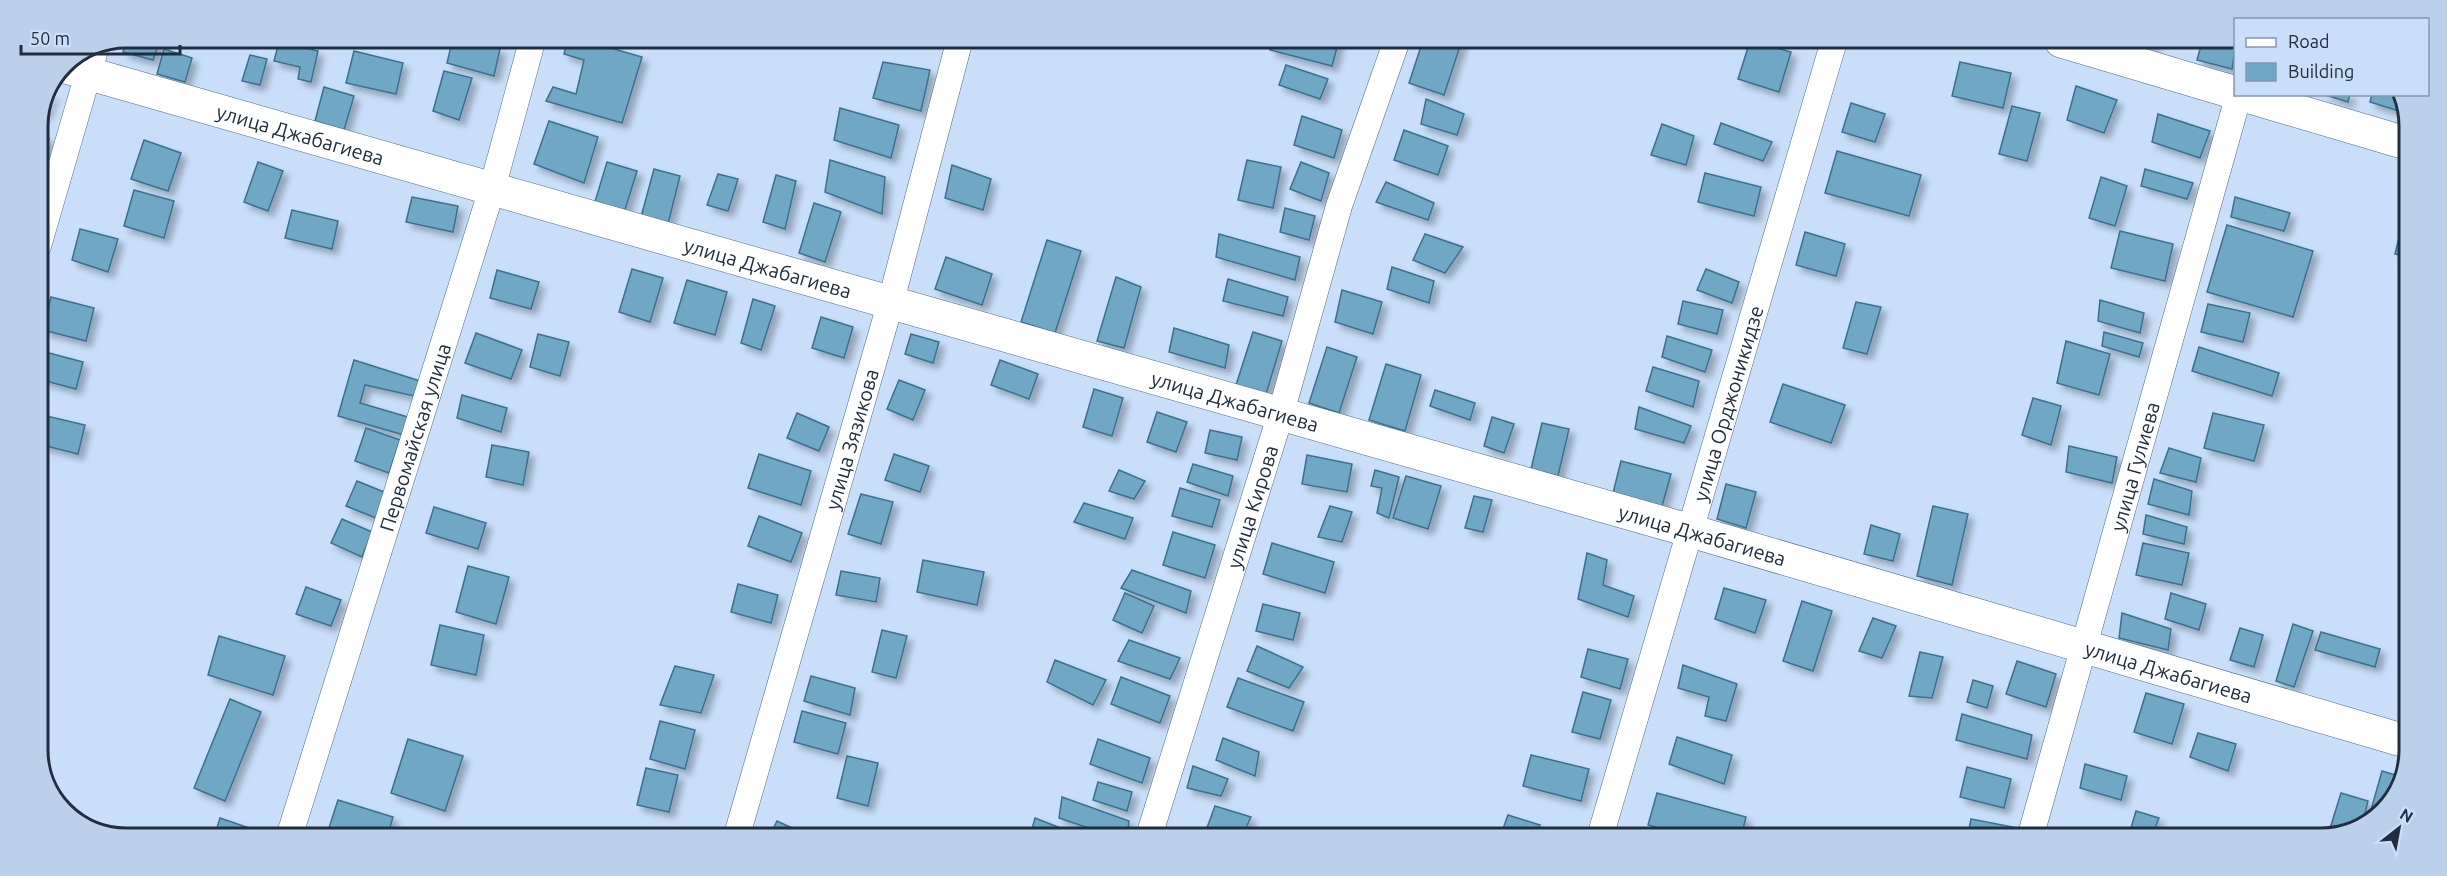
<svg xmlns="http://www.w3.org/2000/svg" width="2447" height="876" viewBox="0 0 2447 876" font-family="Ubuntu,sans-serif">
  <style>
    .building { fill: #70a7c4; stroke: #3a718c; stroke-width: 1.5; filter: url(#shadow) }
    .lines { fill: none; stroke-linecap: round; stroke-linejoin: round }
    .minor-casing { stroke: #486a90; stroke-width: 27 }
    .major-casing { stroke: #486a90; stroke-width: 34 }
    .minor { stroke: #fff; stroke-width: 26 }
    .major { stroke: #fff; stroke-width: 33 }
    .labels { text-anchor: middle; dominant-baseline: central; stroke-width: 5; stroke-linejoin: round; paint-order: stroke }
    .street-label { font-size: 20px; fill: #202e3f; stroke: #c9dff9 }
    .rim { fill: none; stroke: #202e3f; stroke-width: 3 }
  </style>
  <defs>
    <filter id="shadow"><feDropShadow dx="5.5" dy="5.5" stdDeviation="3" flood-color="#0004"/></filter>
  </defs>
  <rect width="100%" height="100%" fill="#c9dff9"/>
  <g class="building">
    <polygon points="127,38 161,38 153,60 123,52"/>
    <polygon points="453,38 500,49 494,76 447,63"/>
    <polygon points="568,38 576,38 642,57 622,123 546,101 553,87 576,94 584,60 564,54"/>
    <polygon points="1272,40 1339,40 1332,66 1270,50"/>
    <polygon points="1423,40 1462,40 1444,95 1409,83"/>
    <polygon points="1750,41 1791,52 1779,92 1738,79"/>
    <polygon points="279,42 318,51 311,82 298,79 300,67 274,61"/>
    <polygon points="2134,42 2155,42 2153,48"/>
    <polygon points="2202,42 2236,42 2232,69 2197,60"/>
    <polygon points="164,49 192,58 185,82 157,74"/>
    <polygon points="354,51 403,63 396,94 346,83"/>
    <polygon points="250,55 267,59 260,85 242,81"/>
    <polygon points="883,62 930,70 921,111 873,98"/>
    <polygon points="1960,62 2011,73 2003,108 1952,96"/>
    <polygon points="1286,65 1328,79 1320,99 1279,85"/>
    <polygon points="444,71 472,78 459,120 433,111"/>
    <polygon points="2076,86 2117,100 2104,133 2067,120"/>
    <polygon points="324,87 354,96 344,130 315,121"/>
    <polygon points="50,94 53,94 45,114 41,113"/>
    <polygon points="2322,94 2350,94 2348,102"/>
    <polygon points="2372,94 2400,94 2402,101 2399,111 2370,102"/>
    <polygon points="1426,99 1464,114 1457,135 1421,124"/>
    <polygon points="1851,103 1885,114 1875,142 1842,132"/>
    <polygon points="2012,106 2040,113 2027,161 1999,154"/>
    <polygon points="840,108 899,125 891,158 834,140"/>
    <polygon points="2158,114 2210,131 2200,158 2152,142"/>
    <polygon points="1302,116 1342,130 1334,158 1294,145"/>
    <polygon points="549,121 598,137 584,183 534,164"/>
    <polygon points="1721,123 1772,142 1763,161 1714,144"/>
    <polygon points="1662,124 1694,136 1686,165 1651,155"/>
    <polygon points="1404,130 1448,146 1438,175 1394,160"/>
    <polygon points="38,135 49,139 38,170"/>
    <polygon points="144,140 181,153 168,191 131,179"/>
    <polygon points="1837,151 1921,175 1909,216 1825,193"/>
    <polygon points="830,160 885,177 882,214 825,192"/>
    <polygon points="1247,160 1281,167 1273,208 1238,200"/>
    <polygon points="258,162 283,171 268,211 244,202"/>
    <polygon points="607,162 637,171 624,213 594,205"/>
    <polygon points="1301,162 1329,173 1321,201 1290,189"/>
    <polygon points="952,165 991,179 983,210 945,198"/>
    <polygon points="654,169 680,176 668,224 641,217"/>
    <polygon points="2145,169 2193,183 2187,199 2141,186"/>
    <polygon points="1705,173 1761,187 1754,216 1698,202"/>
    <polygon points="718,174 738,179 728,211 707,205"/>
    <polygon points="776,175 796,181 785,229 763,222"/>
    <polygon points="2101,177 2127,186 2115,226 2089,218"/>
    <polygon points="1386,182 1434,203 1428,220 1376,202"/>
    <polygon points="134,190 174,201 164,238 124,226"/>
    <polygon points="2409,196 2408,257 2395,254"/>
    <polygon points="412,197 458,206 453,232 406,222"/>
    <polygon points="2235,197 2290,213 2284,231 2231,217"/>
    <polygon points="814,203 841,212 825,262 799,253"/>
    <polygon points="1285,208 1315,216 1309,240 1280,232"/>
    <polygon points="292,210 338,221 332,249 285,238"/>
    <polygon points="2227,225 2313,251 2293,317 2207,292"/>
    <polygon points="80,229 118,239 108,272 72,260"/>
    <polygon points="2120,231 2173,244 2165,281 2111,268"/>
    <polygon points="1805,232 1845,244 1836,276 1796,265"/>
    <polygon points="1219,234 1300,257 1295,280 1216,257"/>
    <polygon points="1425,234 1463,247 1445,273 1413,260"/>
    <polygon points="1047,240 1081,251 1055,333 1021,322"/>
    <polygon points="946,257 992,274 982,305 935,289"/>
    <polygon points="1392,267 1434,281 1429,303 1387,289"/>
    <polygon points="632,269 663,278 650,322 619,312"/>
    <polygon points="1706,269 1739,282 1732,303 1697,290"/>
    <polygon points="497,270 539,282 531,309 490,298"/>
    <polygon points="1116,277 1141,287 1124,348 1097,341"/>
    <polygon points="1228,279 1288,297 1283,316 1223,301"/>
    <polygon points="687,280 727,292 715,335 674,323"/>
    <polygon points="1342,290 1382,302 1373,334 1335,322"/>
    <polygon points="51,297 94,308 86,341 43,330"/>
    <polygon points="753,299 775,306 761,350 741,343"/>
    <polygon points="2100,300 2144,313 2140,333 2098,321"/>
    <polygon points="1683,301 1723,310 1717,334 1678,324"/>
    <polygon points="1856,302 1881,307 1867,354 1843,348"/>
    <polygon points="2208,304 2250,313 2243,342 2201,332"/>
    <polygon points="821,317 853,327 844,358 812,348"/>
    <polygon points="1174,328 1229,345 1225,368 1169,352"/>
    <polygon points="1253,332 1282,341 1266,394 1236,385"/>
    <polygon points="2104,332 2143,343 2139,357 2102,346"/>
    <polygon points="476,333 522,350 511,379 465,363"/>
    <polygon points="538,334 569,342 560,376 530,367"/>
    <polygon points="911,334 939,342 933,363 905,354"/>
    <polygon points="1667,336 1712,350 1705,372 1662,357"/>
    <polygon points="2066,341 2110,354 2099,395 2057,383"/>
    <polygon points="1327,347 1357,357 1339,413 1309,403"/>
    <polygon points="2199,347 2279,373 2272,396 2192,371"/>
    <polygon points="38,350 83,362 76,389 38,379"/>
    <polygon points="354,360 420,381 414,396 365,385 360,403 408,417 404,435 338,416"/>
    <polygon points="1000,360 1038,374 1029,399 991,385"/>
    <polygon points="1386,364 1421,375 1405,431 1369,420"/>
    <polygon points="1653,367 1699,381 1693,407 1646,391"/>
    <polygon points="899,380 925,390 913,420 887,409"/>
    <polygon points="1783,384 1845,405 1831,443 1770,422"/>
    <polygon points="1094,389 1123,398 1112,436 1083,427"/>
    <polygon points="1435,390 1475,403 1470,420 1430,406"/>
    <polygon points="462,395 507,408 501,432 457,418"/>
    <polygon points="2033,398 2061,406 2051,445 2022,435"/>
    <polygon points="1639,407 1691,426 1684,443 1635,429"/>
    <polygon points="1157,412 1187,422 1176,452 1147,442"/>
    <polygon points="797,413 829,427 819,451 787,438"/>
    <polygon points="2213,413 2264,425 2254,461 2204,448"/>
    <polygon points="38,414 85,425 78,454 38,444"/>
    <polygon points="1492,417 1514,424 1504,453 1484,446"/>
    <polygon points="1542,423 1569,429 1558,476 1531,469"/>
    <polygon points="366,428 400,440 389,473 355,461"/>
    <polygon points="1210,430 1242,437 1237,460 1205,453"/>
    <polygon points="492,445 529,452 523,485 486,477"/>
    <polygon points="2069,446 2117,457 2112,483 2066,472"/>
    <polygon points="2169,448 2201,458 2196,482 2160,473"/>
    <polygon points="759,454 811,471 801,505 748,488"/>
    <polygon points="894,454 929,466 920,492 885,480"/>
    <polygon points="1307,455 1352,464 1347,492 1302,484"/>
    <polygon points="1621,461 1671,474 1661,510 1612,497"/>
    <polygon points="1193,464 1233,476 1228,496 1187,482"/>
    <polygon points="1119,470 1145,481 1134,499 1109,491"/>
    <polygon points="1375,470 1399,477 1389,518 1377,513 1382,488 1371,486"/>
    <polygon points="1406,476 1441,486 1428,529 1393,518"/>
    <polygon points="2154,479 2192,491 2189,515 2148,504"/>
    <polygon points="357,481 384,492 376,518 346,506"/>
    <polygon points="1726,484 1756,492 1746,528 1717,519"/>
    <polygon points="1180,488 1220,500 1212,527 1172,516"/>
    <polygon points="861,494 893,502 881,544 848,534"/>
    <polygon points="1474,496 1492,500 1483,532 1465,528"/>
    <polygon points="1084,503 1133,518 1125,539 1074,522"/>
    <polygon points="1330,506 1352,512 1342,542 1318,537"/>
    <polygon points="1933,506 1968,514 1952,585 1917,576"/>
    <polygon points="434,507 486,523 478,549 426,533"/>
    <polygon points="2146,515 2187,527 2184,544 2143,534"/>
    <polygon points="759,516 802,533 791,562 748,546"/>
    <polygon points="342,519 372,532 362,557 331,543"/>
    <polygon points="1871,525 1900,534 1893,561 1864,554"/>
    <polygon points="1173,532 1215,545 1205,578 1163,565"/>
    <polygon points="1272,543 1334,562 1325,593 1263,574"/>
    <polygon points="2143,543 2189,553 2182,585 2136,575"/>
    <polygon points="1587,553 1607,560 1603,585 1634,596 1628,617 1578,599"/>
    <polygon points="923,560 984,572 977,605 917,592"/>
    <polygon points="468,566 509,577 496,624 456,612"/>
    <polygon points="1132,570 1191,591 1186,613 1121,588"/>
    <polygon points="841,571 880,578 876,602 836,595"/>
    <polygon points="738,584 778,595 771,623 731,612"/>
    <polygon points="306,587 341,600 331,626 296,614"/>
    <polygon points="1724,588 1766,600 1755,633 1715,619"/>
    <polygon points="1125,593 1154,606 1142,633 1113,620"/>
    <polygon points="2171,593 2206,604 2199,630 2165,619"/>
    <polygon points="1802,601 1832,611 1813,671 1783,661"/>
    <polygon points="1263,604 1300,613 1293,640 1256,631"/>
    <polygon points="2122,613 2171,629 2168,650 2119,638"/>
    <polygon points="1873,618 1896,626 1882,658 1859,651"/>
    <polygon points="2293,624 2313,631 2294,687 2276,681"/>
    <polygon points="440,625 484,635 476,675 431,665"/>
    <polygon points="2240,628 2263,635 2254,667 2230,660"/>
    <polygon points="882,630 907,636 896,678 872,672"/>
    <polygon points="2321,632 2380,649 2375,667 2315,650"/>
    <polygon points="219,636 285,656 273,695 208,675"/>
    <polygon points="1129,640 1180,658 1170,679 1118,661"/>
    <polygon points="1257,646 1303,667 1289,688 1247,671"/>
    <polygon points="1588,649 1628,659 1620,689 1581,677"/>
    <polygon points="1920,652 1943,657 1932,698 1909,696"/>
    <polygon points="1055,660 1106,680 1093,705 1047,682"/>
    <polygon points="2017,661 2056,674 2046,707 2006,694"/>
    <polygon points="1683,665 1737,684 1726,721 1705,716 1709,697 1678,688"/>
    <polygon points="675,666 714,675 701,713 660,705"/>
    <polygon points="811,676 855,688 850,715 804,701"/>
    <polygon points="1121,677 1170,696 1160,723 1111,704"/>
    <polygon points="1238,678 1304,702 1293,731 1227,707"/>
    <polygon points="1973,680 1993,686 1987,708 1967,702"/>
    <polygon points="1583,692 1611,700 1600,739 1572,732"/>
    <polygon points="2146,693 2184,704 2172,744 2134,732"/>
    <polygon points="2405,696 2405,720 2399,718"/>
    <polygon points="230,699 261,712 225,801 194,788"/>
    <polygon points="802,711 846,723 838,754 794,742"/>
    <polygon points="1962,714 2032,735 2027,759 1956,740"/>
    <polygon points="660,721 695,730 685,769 650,759"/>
    <polygon points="2198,733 2236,744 2228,771 2190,757"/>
    <polygon points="1677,737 1732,755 1724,784 1669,764"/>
    <polygon points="1223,738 1259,752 1255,776 1216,760"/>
    <polygon points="408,739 463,756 445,811 391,793"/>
    <polygon points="1098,739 1150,758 1142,783 1090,764"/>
    <polygon points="1531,755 1589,769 1581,801 1523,786"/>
    <polygon points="847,756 878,763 868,806 837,798"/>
    <polygon points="2085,764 2127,776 2121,800 2080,788"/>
    <polygon points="1193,766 1228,779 1221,796 1187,788"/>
    <polygon points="1967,767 2011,779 2004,808 1960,797"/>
    <polygon points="646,768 678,775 669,812 637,805"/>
    <polygon points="2382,771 2405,778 2380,812 2371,810"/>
    <polygon points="1098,782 1132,792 1127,811 1093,800"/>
    <polygon points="1657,793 1746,817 1741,837 1691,837 1648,825"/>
    <polygon points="2341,793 2368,801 2362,825 2328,835"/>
    <polygon points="1062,797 1129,821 1127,836 1112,836 1059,818"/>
    <polygon points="338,800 393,817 388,835 327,834"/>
    <polygon points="1215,806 1251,817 1242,836 1204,836"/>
    <polygon points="2136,811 2159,818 2151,838 2128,838"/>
    <polygon points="1508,815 1540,825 1536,837 1500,837"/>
    <polygon points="220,818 261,832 260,834 215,834"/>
    <polygon points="1035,818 1063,829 1061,836 1030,836"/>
    <polygon points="1971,819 2013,827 2011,838 1967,838"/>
    <polygon points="777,821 807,835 770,835"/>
  </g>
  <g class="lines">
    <g class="minor-casing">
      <g id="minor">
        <polyline points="38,246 95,50"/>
        <path id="s1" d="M290,834L492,189L533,38"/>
        <path id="s2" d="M737,835L891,301L960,39"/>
        <path id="s3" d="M1149,836L1281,413L1339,206L1397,40"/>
        <path id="s4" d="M1600,837L1834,41"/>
        <path id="s5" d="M2030,838L2239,94"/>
      </g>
    </g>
    <g class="major-casing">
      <g id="major">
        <polyline points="2061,41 2236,93"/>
        <path id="s6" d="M62,66L1691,531L2405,741"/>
        <polyline points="2240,94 2409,144"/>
      </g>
    </g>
    <use href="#minor" class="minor"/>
    <use href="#major" class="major"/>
  </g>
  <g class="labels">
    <g class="street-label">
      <text stroke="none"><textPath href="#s6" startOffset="248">улица Джабагиева</textPath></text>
      <text stroke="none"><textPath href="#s6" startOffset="734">улица Джабагиева</textPath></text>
      <text stroke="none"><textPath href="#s6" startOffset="1220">улица Джабагиева</textPath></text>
      <text stroke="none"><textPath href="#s4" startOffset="452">улица Орджоникидзе</textPath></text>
      <text stroke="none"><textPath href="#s1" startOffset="416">Первомайская улица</textPath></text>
      <text stroke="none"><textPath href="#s2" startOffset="412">улица Зязикова</textPath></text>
      <text stroke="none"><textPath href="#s5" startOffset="386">улица Гулиева</textPath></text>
      <text stroke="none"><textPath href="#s3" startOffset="345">улица Кирова</textPath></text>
      <text stroke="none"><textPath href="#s6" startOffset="1706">улица Джабагиева</textPath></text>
      <text stroke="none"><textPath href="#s6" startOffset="2192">улица Джабагиева</textPath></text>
    </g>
  </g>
  <path d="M0 0H2447V876H0ZM126 48H2321A78 78 0 0 1 2399 126V750A78 78 0 0 1 2321 828H126A78 78 0 0 1 48 750V126A78 78 0 0 1 126 48Z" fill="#bbd1ea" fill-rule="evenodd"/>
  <path class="rim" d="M126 48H2321A78 78 0 0 1 2399 126V750A78 78 0 0 1 2321 828H126A78 78 0 0 1 48 750V126A78 78 0 0 1 126 48Z"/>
  <rect x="2234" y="18" width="195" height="78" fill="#c9dff9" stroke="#8598af" stroke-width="1.5"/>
  <rect x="2246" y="38" width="30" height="9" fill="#ffffff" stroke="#8598af" stroke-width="1.5"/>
  <text x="2288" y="48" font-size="18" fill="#202e3f">Road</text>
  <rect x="2246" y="63" width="30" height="18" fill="#70a7c4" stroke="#8598af" stroke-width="1.5"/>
  <text x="2288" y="78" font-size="18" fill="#202e3f">Building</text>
  <g transform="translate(2399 828) rotate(31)" stroke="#c9dff9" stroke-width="4.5" paint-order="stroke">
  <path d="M0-4.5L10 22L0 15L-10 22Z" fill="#202e3f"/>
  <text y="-9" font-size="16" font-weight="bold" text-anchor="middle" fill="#202e3f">N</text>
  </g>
  <path d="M21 45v9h159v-9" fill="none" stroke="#202e3f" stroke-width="3"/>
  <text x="30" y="45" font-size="18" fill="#202e3f" stroke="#c9dff9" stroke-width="4.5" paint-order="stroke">50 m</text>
</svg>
